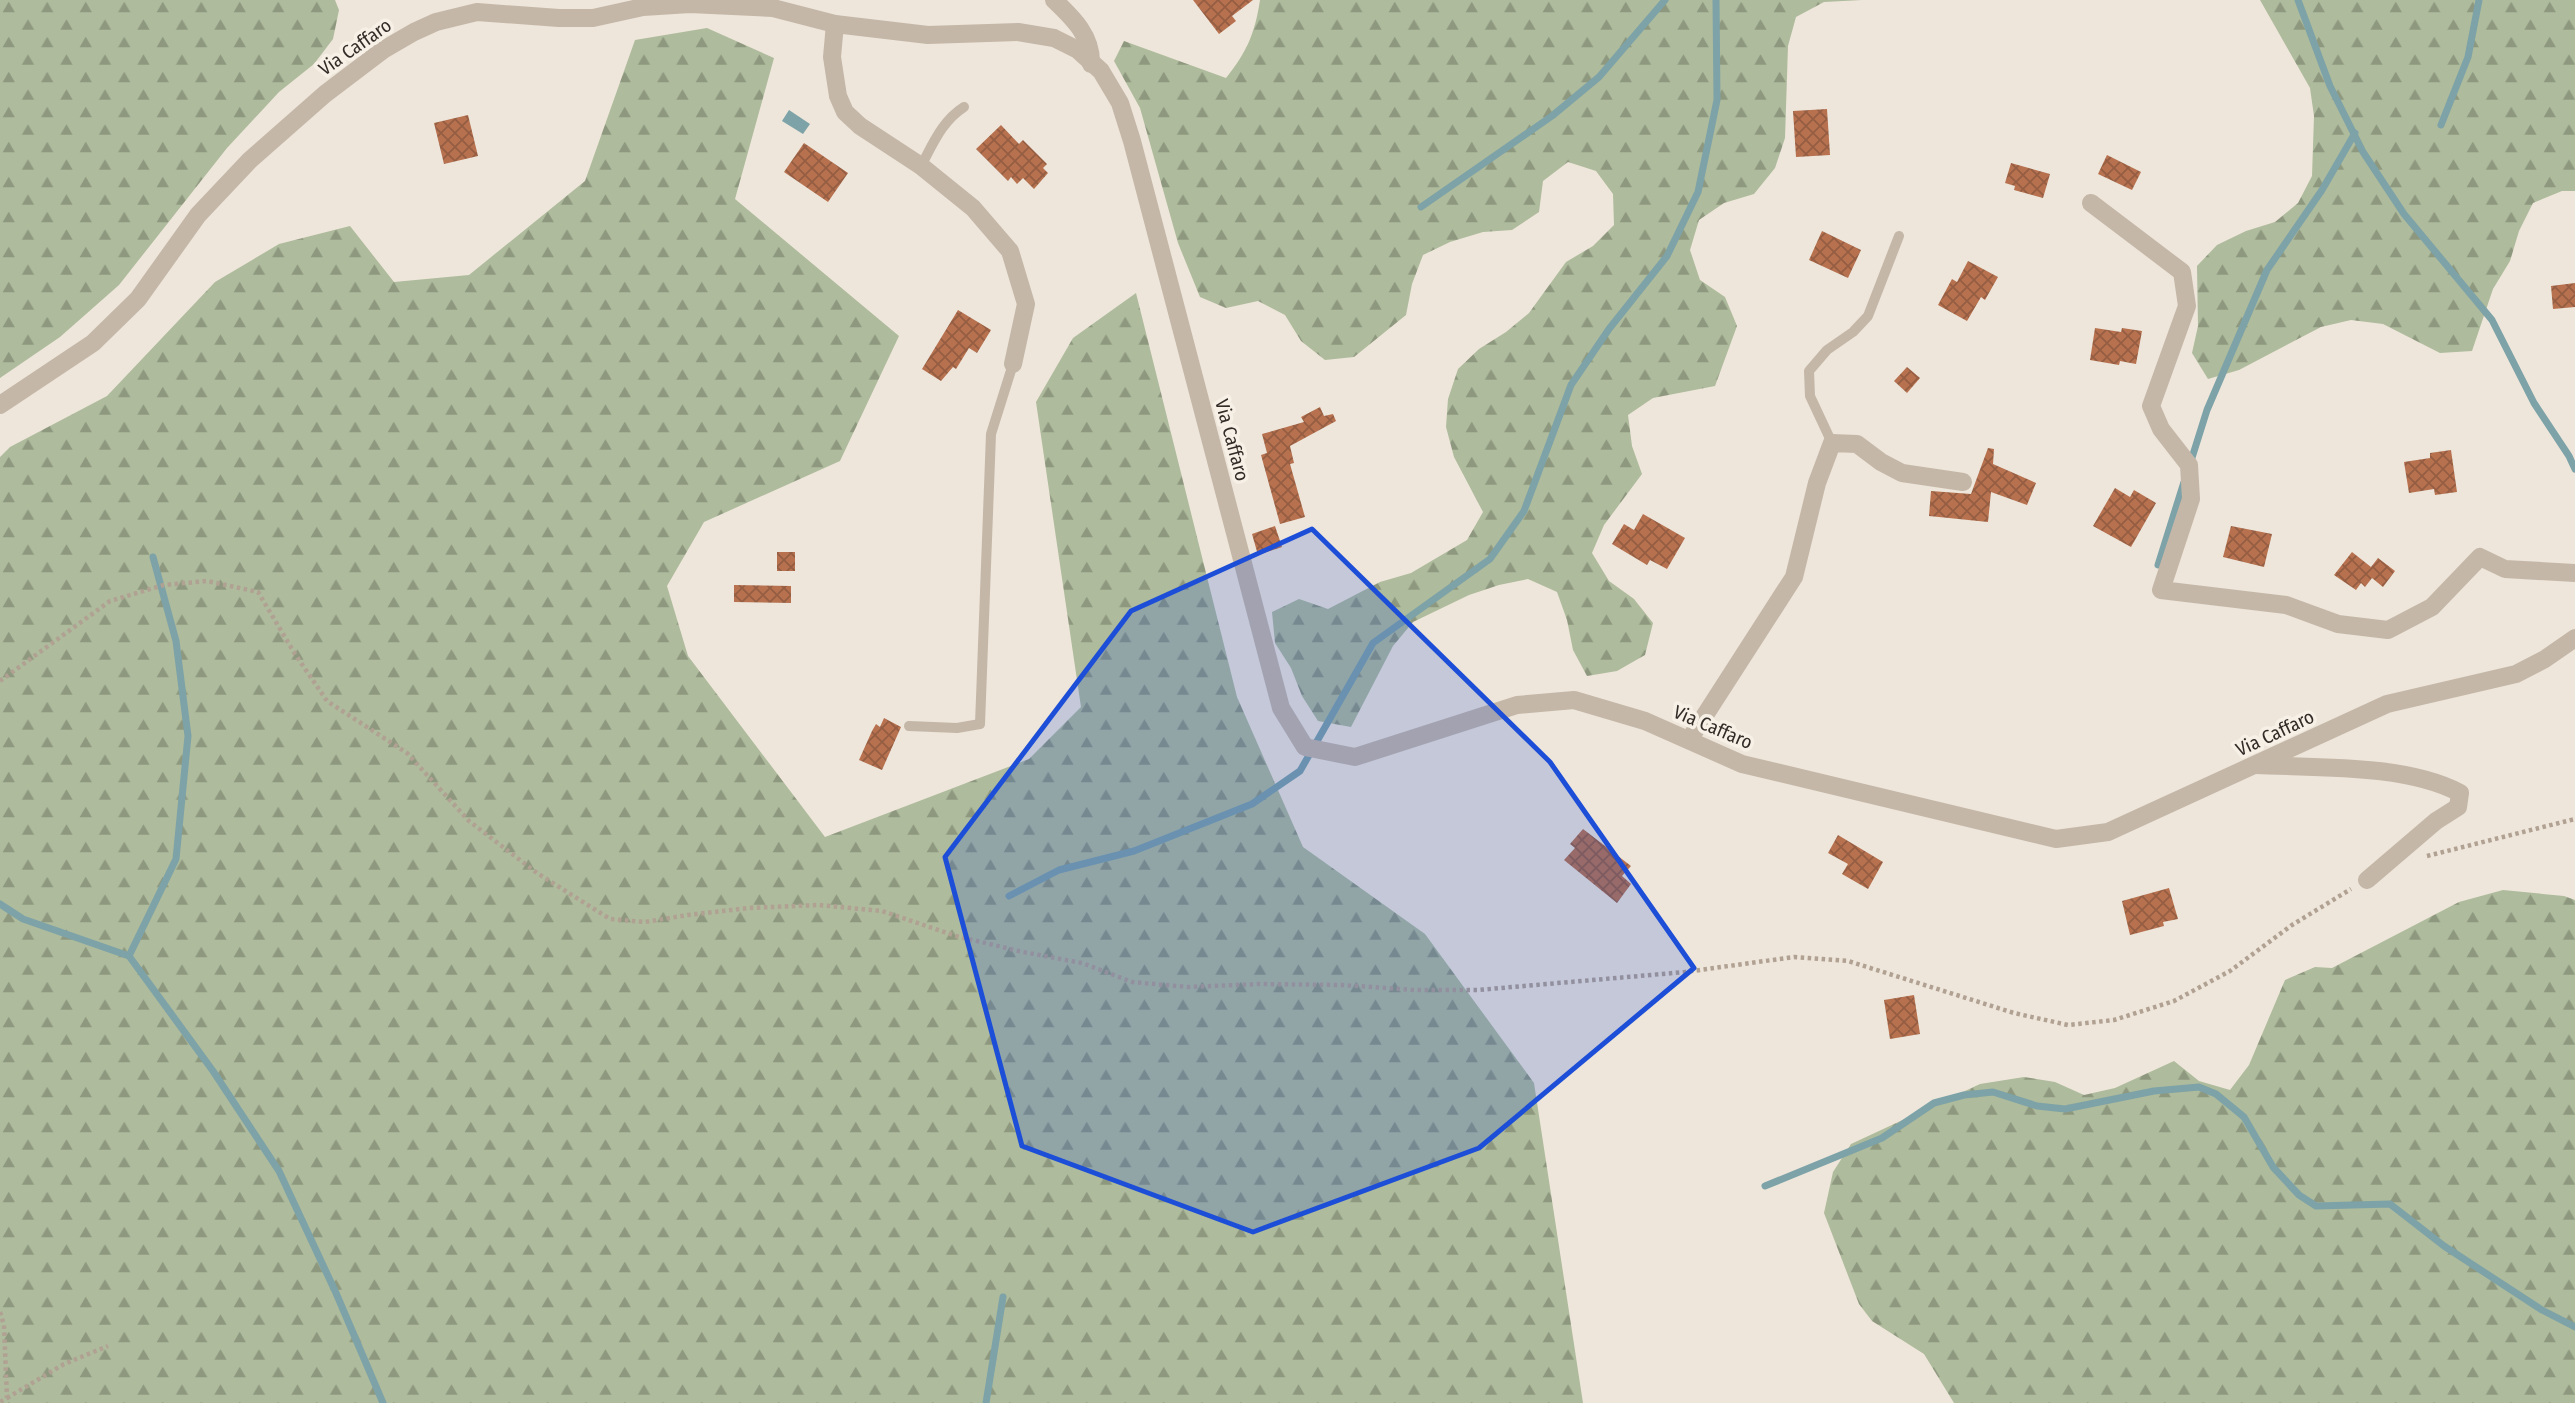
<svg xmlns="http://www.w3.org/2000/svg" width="2575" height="1403" viewBox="0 0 2575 1403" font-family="'Fira Sans Condensed',sans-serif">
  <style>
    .forest { fill: url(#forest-firs) }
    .water { fill: url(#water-ripples) }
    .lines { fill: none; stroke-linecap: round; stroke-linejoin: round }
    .stream { stroke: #7da2a7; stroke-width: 7 }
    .building { fill: url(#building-cross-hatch) }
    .path { stroke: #b0a192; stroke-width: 4.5; stroke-dasharray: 3.5 3.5; stroke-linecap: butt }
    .service { stroke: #c4b7a8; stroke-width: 10 }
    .minor { stroke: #c4b7a8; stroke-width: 18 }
    .tertiary { stroke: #c4b7a8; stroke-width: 18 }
    .marked { fill: #1d4ed8; fill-opacity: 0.2; stroke: #1d4ed8; stroke-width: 5; stroke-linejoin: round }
    .labels { text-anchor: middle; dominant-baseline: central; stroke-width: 7; stroke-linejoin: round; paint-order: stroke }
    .street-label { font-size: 19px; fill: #322b27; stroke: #f6f0e6 }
  </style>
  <defs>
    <pattern id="forest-firs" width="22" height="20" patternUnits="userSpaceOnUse" patternTransform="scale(1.75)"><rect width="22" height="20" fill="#aebb9c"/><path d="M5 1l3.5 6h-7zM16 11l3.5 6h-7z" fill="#8e987f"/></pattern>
    <pattern id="water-ripples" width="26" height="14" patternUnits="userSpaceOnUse" patternTransform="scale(1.75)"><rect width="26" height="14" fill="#7da2a7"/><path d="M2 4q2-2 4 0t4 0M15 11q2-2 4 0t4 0" fill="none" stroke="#678488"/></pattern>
    <pattern id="building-cross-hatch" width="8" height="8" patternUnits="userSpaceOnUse" patternTransform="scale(1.75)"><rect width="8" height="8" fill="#b7714f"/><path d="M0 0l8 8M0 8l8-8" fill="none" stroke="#955d42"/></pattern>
  </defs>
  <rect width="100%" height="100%" fill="#eee6da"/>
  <g class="forest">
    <polygon points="0,0 335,0 339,10 333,39 314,64 279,92 227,148 119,285 60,337 0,378"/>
    <path d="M1260,0H1862L1824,2L1796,17L1788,46L1785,138L1775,168L1754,194L1724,203L1699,220L1690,250L1700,280L1725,297L1737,326L1715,386L1653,398L1628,415L1632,446L1642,474L1604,525L1592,553L1609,581L1634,599L1653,623L1645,655L1617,671L1587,676L1573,650L1567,620L1557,592L1528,579L1499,585L1469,595L1413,622L1393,646L1351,727L1318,721L1302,696L1291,668L1275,643L1272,612L1299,599L1328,609L1380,582L1411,573L1467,540L1483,512L1454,457L1446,427L1448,399L1458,369L1479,349L1506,332L1529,313L1566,262L1593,246L1614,225L1613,194L1596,171L1568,162L1543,181L1539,212L1512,230L1483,232L1450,242L1423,255L1412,284L1406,315L1354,357L1325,360L1301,341L1285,315L1258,301L1226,308L1200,297L1178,243L1140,108L1114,61L1124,41L1226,78C1247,52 1255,33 1260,0Z"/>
    <polygon points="2260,0 2575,0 2575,191 2562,191 2533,203 2519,231 2510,261 2493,289 2472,351 2440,353 2383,324 2351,320 2321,327 2239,370 2208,379 2192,353 2198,326 2197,266 2217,245 2246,231 2275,222 2298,203 2312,176 2314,116 2310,88"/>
    <polygon points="707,28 774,58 735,199 899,336 840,461 704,522 667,586 688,656 825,837 1029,759 1081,707 1036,402 1073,338 1136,293 1237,697 1303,847 1425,934 1534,1083 1583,1403 0,1403 0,457 10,447 107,396 215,282 279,244 350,226 394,282 469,275 585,181 635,40"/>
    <polygon points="2503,890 2564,896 2575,900 2575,1403 1954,1403 1924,1354 1872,1321 1859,1304 1824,1213 1833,1172 1851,1144 1980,1084 2024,1077 2055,1082 2084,1095 2115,1088 2174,1061 2199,1081 2230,1090 2249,1065 2285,980 2315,967 2332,968 2459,902"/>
  </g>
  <polygon class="water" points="789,110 810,124 803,134 782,121"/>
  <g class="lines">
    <g class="stream">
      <polyline points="2298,0 2330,86 2363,152 2404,214 2492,320 2534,403 2569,456 2575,469"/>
      <polyline points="2441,125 2468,57 2479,0"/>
      <polyline points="1421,207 1552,116 1599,77 1665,0"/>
      <polyline points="2190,464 2207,410 2267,270 2322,190 2355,133"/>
      <polyline points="2158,565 2184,482"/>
      <polyline points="1009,896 1059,870 1134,851 1252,804 1300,771 1373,643 1490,559 1524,511 1571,385 1609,329 1667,256 1698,192 1717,100 1716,0"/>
      <polyline points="0,904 23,919 129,956 213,1071 279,1171 336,1293 383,1403"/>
      <polyline points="129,956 176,859 188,736 176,641 153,557"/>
      <polyline points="1765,1186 1882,1138 1934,1103 1964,1095 1993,1092 2037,1106 2065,1109 2154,1091 2199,1087 2216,1094 2244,1117 2273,1167 2299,1195 2316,1206 2390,1204 2444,1246 2542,1310 2575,1327"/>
      <polyline points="986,1403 1003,1297"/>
    </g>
  </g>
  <g class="building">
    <polygon points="1193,0 1253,0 1232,16 1236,21 1219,34"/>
    <polygon points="1827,109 1830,155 1796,157 1793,111"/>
    <polygon points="468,115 478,156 444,164 434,123"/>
    <polygon points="1001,125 1019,144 1023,140 1047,164 1043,168 1048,173 1034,189 1023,178 1017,184 1011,177 1008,181 976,149"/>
    <polygon points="804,143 848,173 828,202 784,172"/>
    <polygon points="2107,155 2141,172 2132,190 2098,174"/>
    <polygon points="2011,163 2050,174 2043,198 2014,190 2015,186 2005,183"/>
    <polygon points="1822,231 1861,250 1848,278 1809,260"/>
    <polygon points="1968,261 1998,277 1985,300 1981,297 1967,321 1938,305 1952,279 1957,282"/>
    <polygon points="2575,283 2575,307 2553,309 2551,286"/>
    <polygon points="958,310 991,330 977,353 969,348 956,369 953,367 941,381 922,369"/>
    <polygon points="2095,328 2121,332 2122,328 2142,331 2136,364 2120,361 2119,365 2090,360"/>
    <polygon points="1907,367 1920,378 1907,393 1894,381"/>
    <polygon points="1320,407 1324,416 1333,414 1336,421 1290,446 1294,463 1290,464 1305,517 1280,524 1261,455 1267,453 1262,434 1304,422 1301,417"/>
    <polygon points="1988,448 1994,449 1993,464 2036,483 2027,505 1991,492 1988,522 1929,516 1931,491 1971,494"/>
    <polygon points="2451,450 2457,492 2435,495 2434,489 2409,493 2404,462 2430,458 2430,453"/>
    <polygon points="2115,488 2130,497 2134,490 2156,503 2131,547 2093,526"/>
    <polygon points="1643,514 1685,538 1667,569 1650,560 1647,565 1612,544 1624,524 1634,530"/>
    <polygon points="1275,526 1282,547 1258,555 1252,534"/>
    <polygon points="2231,526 2272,534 2264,567 2223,557"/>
    <rect x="777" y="552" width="18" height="19"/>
    <polygon points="2352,552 2371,567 2378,558 2395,571 2383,587 2372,578 2365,587 2361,583 2356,590 2334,575"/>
    <polygon points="734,585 791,586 791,603 734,602"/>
    <polygon points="884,718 901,727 882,770 859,760 872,731 876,724 880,727"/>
    <polygon points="1583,829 1631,866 1622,876 1631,884 1617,903 1564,860 1575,848 1570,844"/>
    <polygon points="1838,835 1883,862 1868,889 1842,874 1848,864 1828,853"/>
    <polygon points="2169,888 2178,919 2163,922 2164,926 2130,935 2122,901"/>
    <polygon points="1914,995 1920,1034 1890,1039 1884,1000"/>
  </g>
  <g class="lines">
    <g class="path">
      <polyline points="0,681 110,601 164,585 207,581 258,592 295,654 327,701 407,753 469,821 537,873 610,919 645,922 688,915 749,908 819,905 882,911 956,936 1023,952 1082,963 1132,982 1188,987 1259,984 1342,985 1415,990 1478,990 1685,972 1794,957 1848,961 2014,1013 2068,1025 2114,1020 2174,1001 2230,971 2292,925 2351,889"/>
      <polyline points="2427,856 2575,819"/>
      <polyline points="0,1312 4,1325 7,1398 0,1402"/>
      <polyline points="7,1398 64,1364 108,1346"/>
    </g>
    <g class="service">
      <path d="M921,166C933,144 942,121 964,107"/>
      <polyline points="1832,443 1810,396 1809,371 1827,350 1853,332 1868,316 1899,236"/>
      <polyline points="909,726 957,728 980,724 991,434 1013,364"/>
    </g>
    <g class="minor">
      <path d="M1054,0C1073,18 1092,36 1091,64"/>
      <polyline points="835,24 832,57 838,96 845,112 860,126 921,166 973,208 1010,251 1026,304 1013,364"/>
      <polyline points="2091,203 2182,272 2187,306 2151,406 2161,429 2189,465 2191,499 2161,590 2286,605 2338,624 2388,630 2432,607 2480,557 2505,569 2575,573"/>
      <polyline points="1689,740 1794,577 1817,483 1832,443 1857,444 1881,462 1902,473 1963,482"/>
      <path d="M2256,765C2317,768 2406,764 2460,793L2458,807L2436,821L2367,880"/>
    </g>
    <polyline class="tertiary" points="0,405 93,343 138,299 198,215 250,160 325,94 383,50 414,32 436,22 477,12 559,18 593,18 643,7 690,4 773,8 835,24 928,35 1018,32 1054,38 1078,50 1101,71 1120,103 1132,141 1281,708 1305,747 1355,757 1517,705 1574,700 1645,721 1742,764 2056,839 2108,832 2387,704 2516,674 2545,659 2575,638"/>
  </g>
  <path class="marked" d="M1312,529L1550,762L1694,968L1479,1148L1253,1232L1022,1146L945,857L1131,611Z"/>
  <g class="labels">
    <g class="street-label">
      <text transform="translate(355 47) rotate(-35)">Via Caffaro</text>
      <text transform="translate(1232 440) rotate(75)">Via Caffaro</text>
      <text transform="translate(1713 727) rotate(23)">Via Caffaro</text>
      <text transform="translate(2275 733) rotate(-25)">Via Caffaro</text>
    </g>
  </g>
</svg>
